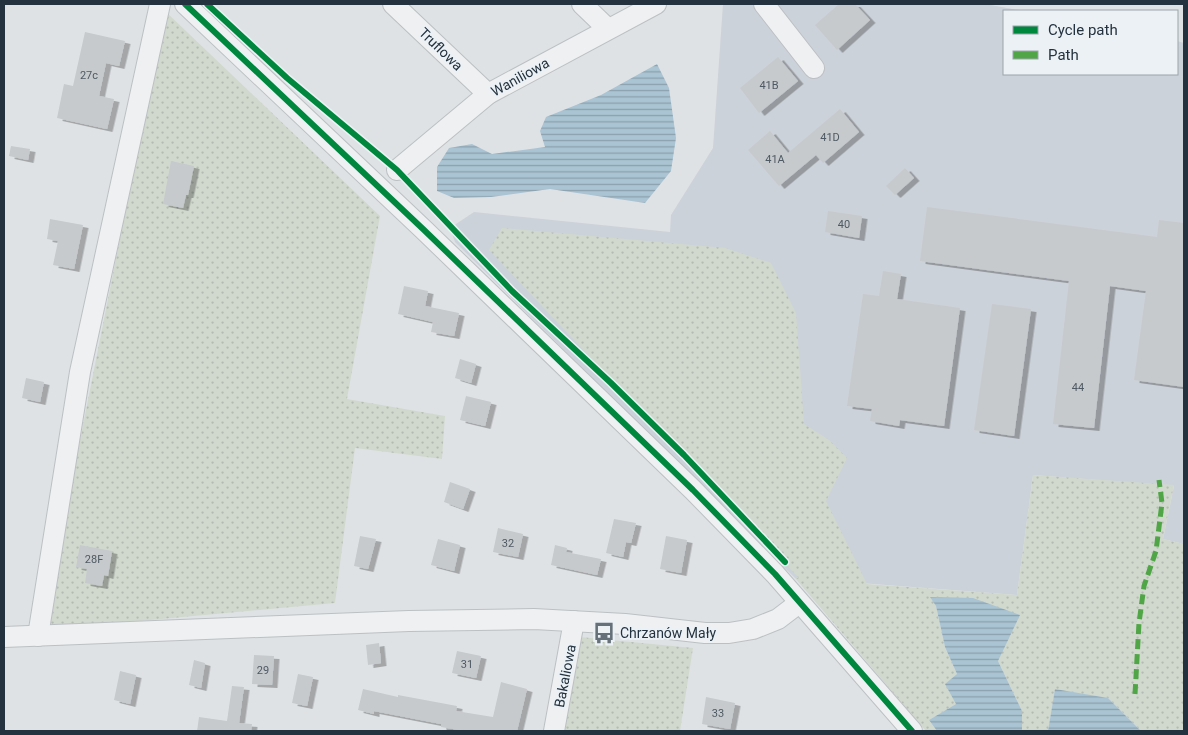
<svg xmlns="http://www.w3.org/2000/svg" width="1188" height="735" viewBox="0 0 1188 735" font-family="Roboto,sans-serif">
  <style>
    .built { fill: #ccd2d9 }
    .grass { fill: url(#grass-dots) }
    .water { fill: url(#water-rules) }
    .building { fill: #c7cacd; filter: url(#shadow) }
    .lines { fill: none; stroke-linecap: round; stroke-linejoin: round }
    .minor-casing { stroke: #bdc0c3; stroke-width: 22 }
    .minor { stroke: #eef0f2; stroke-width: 20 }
    .quiet { stroke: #50a546; stroke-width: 5; stroke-dasharray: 10 5; stroke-linecap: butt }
    .cycleway-casing { stroke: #ebf1f5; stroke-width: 9 }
    .cycleway { stroke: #00873e; stroke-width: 6 }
    .labels { text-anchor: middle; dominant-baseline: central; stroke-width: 4; stroke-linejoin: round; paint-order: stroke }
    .number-label { font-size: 11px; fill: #4e5963 }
    .street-label { font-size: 14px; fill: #24323f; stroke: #ebf1f5 }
    .poi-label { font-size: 14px; fill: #24323f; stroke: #ebf1f5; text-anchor: start }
  </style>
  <defs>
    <pattern id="grass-dots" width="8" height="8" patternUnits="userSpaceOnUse" patternTransform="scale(1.25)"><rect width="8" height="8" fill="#d1d9ce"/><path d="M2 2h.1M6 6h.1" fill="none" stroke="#b3bbb2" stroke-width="1.8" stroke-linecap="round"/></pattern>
    <pattern id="water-rules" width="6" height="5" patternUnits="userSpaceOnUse" patternTransform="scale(1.25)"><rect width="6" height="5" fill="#aac4d3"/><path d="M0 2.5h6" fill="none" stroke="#8aa0ad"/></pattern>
    <filter id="shadow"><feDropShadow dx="5.5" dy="3" stdDeviation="0" flood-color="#0004"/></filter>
  </defs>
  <rect width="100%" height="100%" fill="#dfe2e5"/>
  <polygon class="built" points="723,4 985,4 1024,11 1004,11 1004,74 1177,74 1177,41 1184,43 1184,544 1163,539 1174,486 1033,475 1017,595 795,578 455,242 450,228 474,212 670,232 671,215 713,148"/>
  <g class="grass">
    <polygon points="165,11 380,216 347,399 445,416 442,459 355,448 335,603 140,621 43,627"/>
    <polygon points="502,228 725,248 771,263 796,313 804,424 829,440 847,458 826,501 867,584 1017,595 1033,475 1174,485 1163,539 1184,544 1184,731 1141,731 1108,698 1055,690 1048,731 1022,731 1022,711 998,661 973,598 931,597 936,606 945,647 957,674 956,704 929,720 937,731 926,731 795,578 799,578 489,250"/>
    <polygon points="580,637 693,648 680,731 563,731"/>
  </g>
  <g class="water">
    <polygon points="657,64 669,88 676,138 671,171 645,203 550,189 491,197 454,198 437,191 437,167 449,148 472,144 492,154 545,147 540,131 546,117 601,95"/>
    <polygon points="930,597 973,598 1020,615 998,661 1022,711 1022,731 937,731 929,720 956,704 945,684 957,674 945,647 936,606"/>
    <polygon points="1055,689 1108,698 1141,731 1048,731"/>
  </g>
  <g class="building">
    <polygon points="839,4 855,4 870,20 837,50 815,25"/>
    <polygon points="85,32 125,41 119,66 106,63 99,96 114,99 107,129 57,118 64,84 73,86"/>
    <polygon points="778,57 798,81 759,113 740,88"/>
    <polygon points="840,109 859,132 823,163 816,155 779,186 748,150 770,131 788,153"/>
    <polygon points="11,146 30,149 28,160 9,156"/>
    <polygon points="171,161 194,166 188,195 186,195 183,208 163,204"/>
    <polygon points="905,168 914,178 895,195 886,186"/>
    <polygon points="927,207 1157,237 1159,220 1184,223 1184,387 1134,380 1146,291 1110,286 1094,428 1053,424 1069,281 920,261"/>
    <polygon points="828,211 862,216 859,238 825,232"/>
    <polygon points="50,219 83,225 74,269 53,265 58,241 47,239"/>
    <polygon points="883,271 901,274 897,299 960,308 944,426 900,420 899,426 870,421 872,409 847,406 863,294 879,296"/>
    <polygon points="404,286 428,291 425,306 459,313 454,336 431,332 433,322 398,314"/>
    <polygon points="992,304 1031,309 1014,436 974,430"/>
    <polygon points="460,359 476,364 471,383 455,378"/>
    <polygon points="26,378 44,382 40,402 22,398"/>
    <polygon points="466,396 491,402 485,426 460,420"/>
    <polygon points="450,482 470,489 463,509 444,502"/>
    <polygon points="614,519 636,523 631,543 626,542 623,557 606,553"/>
    <polygon points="498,528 523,534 518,557 493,552"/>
    <polygon points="360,536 376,539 368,569 354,566"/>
    <polygon points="666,536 687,540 681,573 660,569"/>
    <polygon points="438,539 460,545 454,571 431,565"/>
    <polygon points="80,545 112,551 108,576 104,575 102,586 85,583 87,569 76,567"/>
    <polygon points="555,545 567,548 566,552 601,559 597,575 551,565"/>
    <polygon points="379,643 381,663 368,665 366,645"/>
    <polygon points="457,651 481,656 476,678 452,673"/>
    <polygon points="254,655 274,656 272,685 252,684"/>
    <polygon points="194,660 205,663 201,688 189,685"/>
    <polygon points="120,671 136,675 130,704 114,700"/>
    <polygon points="298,674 313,677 307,706 292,703"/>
    <polygon points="501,682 527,689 517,731 465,731 441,727 441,724 374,711 374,714 358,710 363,689 398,697 398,695 457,706 456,711 493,717"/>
    <polygon points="232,686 244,687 239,723 252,724 251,731 197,731 199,717 227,721"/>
    <polygon points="706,697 735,703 730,729 702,724"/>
  </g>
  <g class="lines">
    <g class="minor-casing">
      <g id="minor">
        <polyline points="185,4 423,229 693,490 775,574 912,731"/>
        <polyline points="393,4 488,94"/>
        <polyline points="582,4 608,29"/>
        <polyline points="764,4 814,68"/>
        <polyline points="397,170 488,94 656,4"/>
        <polyline points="38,636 80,372 160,4"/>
        <polyline points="4,637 409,621 534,619 625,624 705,633 729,633 753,629 778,619 799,603"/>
        <polyline points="554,731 574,621"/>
      </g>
    </g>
    <use href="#minor" class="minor"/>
    <polyline class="quiet" points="1135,694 1139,623 1144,586 1156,551 1162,503 1159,480"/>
    <g class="cycleway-casing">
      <g id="cycleway">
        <polyline points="185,4 423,229 693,490 775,574 912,731"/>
        <polyline points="207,4 287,78 397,170 512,291 611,383 684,455 785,562"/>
      </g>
    </g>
    <use href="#cycleway" class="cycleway"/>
  </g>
  <defs>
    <g id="bus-bare" transform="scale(1.725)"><path d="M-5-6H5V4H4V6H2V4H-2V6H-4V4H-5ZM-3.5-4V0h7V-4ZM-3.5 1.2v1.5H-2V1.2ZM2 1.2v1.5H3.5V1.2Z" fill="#657079" stroke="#ebf1f5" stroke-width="2.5" paint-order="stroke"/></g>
  </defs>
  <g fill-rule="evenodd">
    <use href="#bus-bare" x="604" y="633"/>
  </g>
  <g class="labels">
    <g class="number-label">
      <text x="89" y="75">27c</text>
      <text x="769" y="85">41B</text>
      <text x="830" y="137">41D</text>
      <text x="775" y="159">41A</text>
      <text x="844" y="224">40</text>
      <text x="1078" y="387">44</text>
      <text x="508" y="543">32</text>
      <text x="94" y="559">28F</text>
      <text x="467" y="664">31</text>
      <text x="263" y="670">29</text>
      <text x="718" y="713">33</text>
    </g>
    <g class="street-label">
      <text transform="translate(441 49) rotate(44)">Truflowa</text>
      <text transform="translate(520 77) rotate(-29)">Waniliowa</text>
      <text transform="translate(565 676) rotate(-79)">Bakaliowa</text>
    </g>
    <g class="poi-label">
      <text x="620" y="633">Chrzanów Mały</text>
    </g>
  </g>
  <rect width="1188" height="735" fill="none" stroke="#24323f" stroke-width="10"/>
  <rect x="1003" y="10" width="175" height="65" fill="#ebf1f5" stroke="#9ba5ac"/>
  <rect x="1013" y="26" width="25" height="8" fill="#00873e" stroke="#9ba5ac"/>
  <text x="1048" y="35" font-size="15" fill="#24323f">Cycle path</text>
  <rect x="1013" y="51" width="25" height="8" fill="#50a546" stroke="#9ba5ac"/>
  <text x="1048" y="60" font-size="15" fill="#24323f">Path</text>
</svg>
